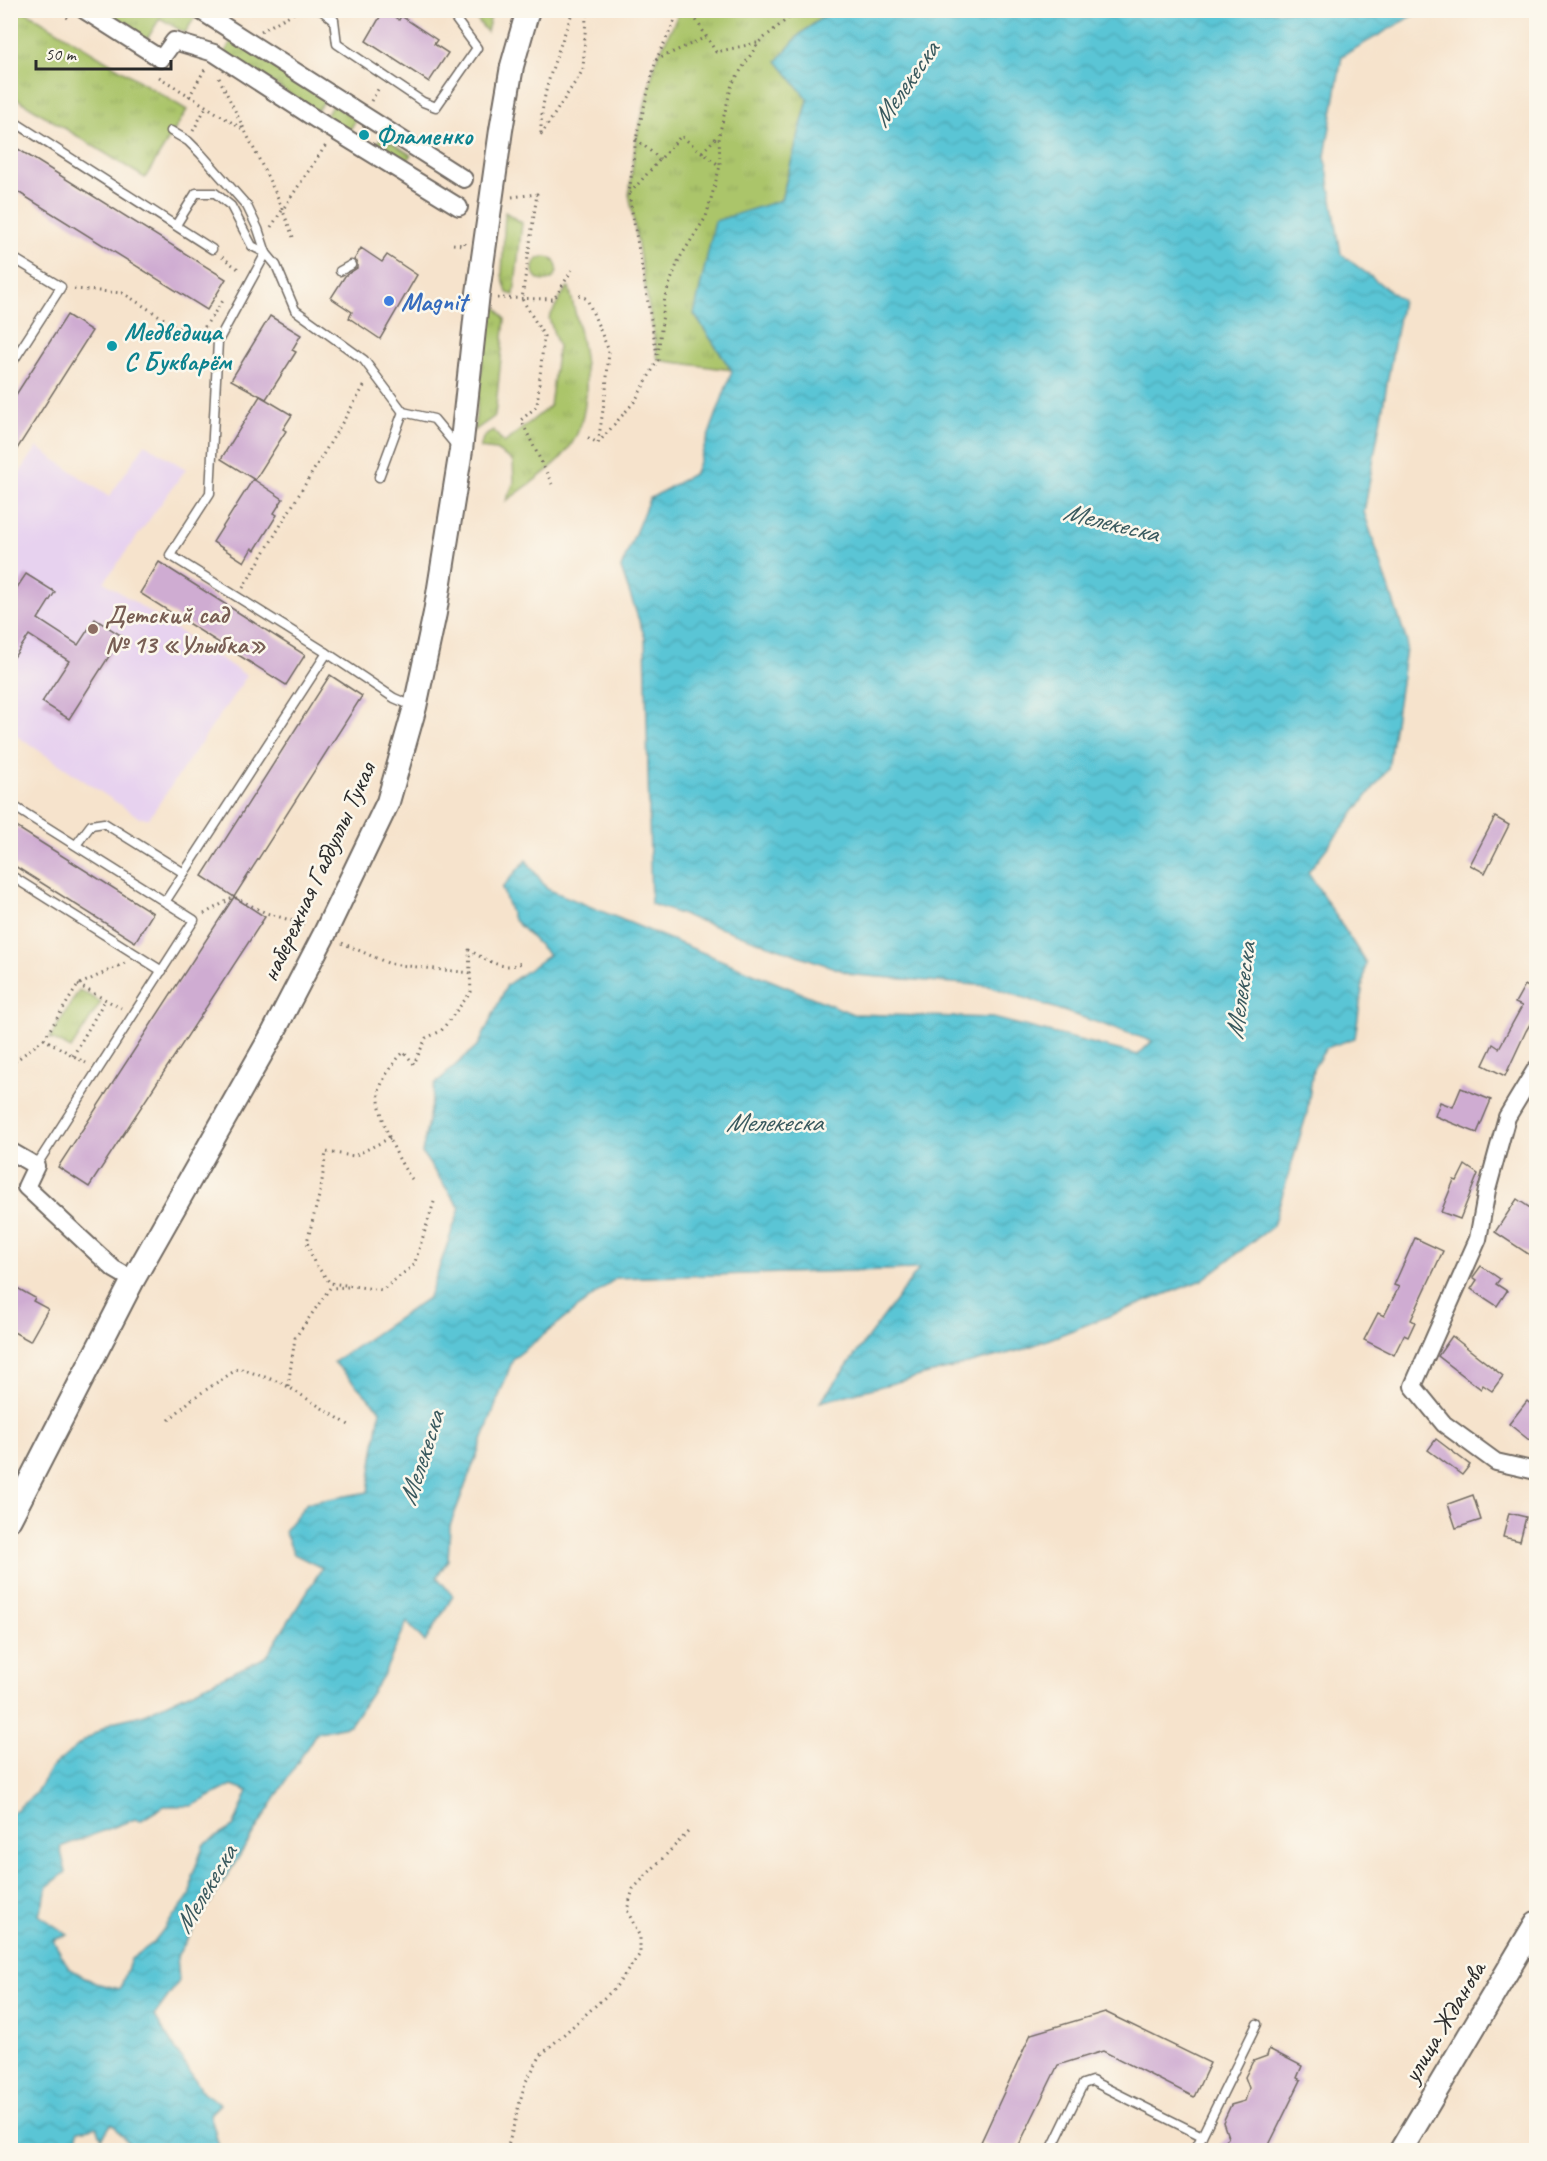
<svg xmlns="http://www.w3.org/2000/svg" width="1547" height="2161" viewBox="0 0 1547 2161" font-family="Caveat,sans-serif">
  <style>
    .built { fill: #e7d2ef }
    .grass { fill: url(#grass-tufts); stroke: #6b784b; stroke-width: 1.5 }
    .water { fill: url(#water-waves); stroke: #427880; stroke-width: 1.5; fill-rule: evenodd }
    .building { fill: #cfacd2 }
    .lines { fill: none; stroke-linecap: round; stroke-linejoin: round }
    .lane-casing { stroke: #726b63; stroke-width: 11 }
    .street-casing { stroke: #726b63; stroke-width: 20 }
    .secondary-casing { stroke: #726b63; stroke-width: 26 }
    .path { stroke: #726b63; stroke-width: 3; stroke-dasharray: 1.5 4.5; stroke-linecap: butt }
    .lane { stroke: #fff; stroke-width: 8 }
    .street { stroke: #fff; stroke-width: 16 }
    .secondary { stroke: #fff; stroke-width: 22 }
    .culture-dot { fill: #0f9aa8; stroke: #fbf7ec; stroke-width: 2 }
    .shop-dot { fill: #3f7fe0; stroke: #fbf7ec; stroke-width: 2 }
    .education-dot { fill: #8d6e63; stroke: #fbf7ec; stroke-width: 2 }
    .labels { text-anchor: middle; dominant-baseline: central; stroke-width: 5; stroke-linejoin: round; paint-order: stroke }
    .culture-label { font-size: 26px; font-weight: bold; fill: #0d838f; stroke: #fbf7ec; text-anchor: start }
    .shop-label { font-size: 26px; font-weight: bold; fill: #366cbe; stroke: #fbf7ec; text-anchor: start }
    .education-label { font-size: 26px; font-weight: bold; fill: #785e54; stroke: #fbf7ec; text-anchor: start }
    .street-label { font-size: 26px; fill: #2b2b2b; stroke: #fbf7ec }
    .water-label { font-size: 27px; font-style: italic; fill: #39595e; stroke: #fbf7ec }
  </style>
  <defs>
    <pattern id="grass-tufts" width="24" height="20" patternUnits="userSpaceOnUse" patternTransform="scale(1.5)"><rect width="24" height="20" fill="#abc56b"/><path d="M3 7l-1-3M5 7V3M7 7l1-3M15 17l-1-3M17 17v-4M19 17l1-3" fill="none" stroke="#93a95d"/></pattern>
    <pattern id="water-waves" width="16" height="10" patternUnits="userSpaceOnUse" patternTransform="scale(1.5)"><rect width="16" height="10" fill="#5ac5d5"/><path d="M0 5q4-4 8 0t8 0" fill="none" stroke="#4ea9b7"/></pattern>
  </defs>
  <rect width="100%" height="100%" fill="#fbf7ec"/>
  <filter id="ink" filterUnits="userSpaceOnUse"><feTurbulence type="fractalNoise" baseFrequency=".0167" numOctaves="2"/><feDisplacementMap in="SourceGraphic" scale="12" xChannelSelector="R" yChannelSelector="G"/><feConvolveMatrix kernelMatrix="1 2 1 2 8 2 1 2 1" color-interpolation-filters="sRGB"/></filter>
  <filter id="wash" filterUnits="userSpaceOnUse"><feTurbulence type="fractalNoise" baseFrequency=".008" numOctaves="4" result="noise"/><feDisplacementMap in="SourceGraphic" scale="24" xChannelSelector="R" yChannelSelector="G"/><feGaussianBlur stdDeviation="1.35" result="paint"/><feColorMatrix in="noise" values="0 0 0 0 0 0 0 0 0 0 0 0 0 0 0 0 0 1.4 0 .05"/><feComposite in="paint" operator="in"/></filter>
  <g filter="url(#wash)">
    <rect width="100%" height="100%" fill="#f6e3cc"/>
    <polygon class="built" points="145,444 186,469 104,582 247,676 149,818 140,818 11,732 10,487 37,447 109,497"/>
    <g class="grass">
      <polygon points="191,10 197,14 185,33 160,18 146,41 96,11"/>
      <polygon points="11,11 25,11 187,110 145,178 11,95"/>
      <polygon points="470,11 492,11 487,32"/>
      <polygon points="680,11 830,11 799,35 808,100 781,200 694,314 732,370 658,360 629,194 636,139 656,60"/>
      <polygon points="232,40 325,100 317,111 225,53"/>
      <polygon points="333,104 356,120 348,133 325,118"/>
      <polygon points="382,136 411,155 402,168 373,149"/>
      <polygon points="505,212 522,223 514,295 507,293 502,275"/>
      <circle cx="545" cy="269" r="12"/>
      <path d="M569,287C582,341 604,414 560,459C544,475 524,488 506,501L514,482L513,461L496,450L480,448L483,438L493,430L504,443L550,406L558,346L549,318L566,288Z"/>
      <polygon points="490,298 505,319 495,416 474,431"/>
      <polygon points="79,990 101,1002 71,1049 50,1038"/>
    </g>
    <path class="water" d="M830,11H1417L1414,15L1342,56L1325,156L1341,254L1402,300L1364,512L1407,642L1388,769L1308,872L1366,963L1355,1038L1326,1048L1313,1069L1307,1113L1273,1226L1202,1280L1021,1350L820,1402L919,1269L616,1278L513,1359L450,1526L448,1560L437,1577L453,1596L425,1642L407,1622L383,1676L350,1725L316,1733L177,1956L179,1981L154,2016L203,2092L220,2104L210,2114L220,2150H132L130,2145L112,2123L102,2138L97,2127L78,2130V2145L85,2150H11V1814L35,1794L50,1769L82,1742L112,1722L142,1715L266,1657L322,1568L294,1554L284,1531L307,1503L368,1492L380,1410L334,1362L429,1297L460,1208L422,1153L435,1084L479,1044L507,985L549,955L513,919L502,888L526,860L547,889L853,1014L993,1018L1138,1055L1152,1041L989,986L855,975L651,904L645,638L621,568L649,499L695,473L732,371L694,314L715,221L781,200L808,100L777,61L799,35ZM232,1785L248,1791L233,1827L204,1844L192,1877L191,1894L153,1943L131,1959L120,1989L95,1983L69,1968L53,1940L68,1935L39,1915L48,1886L66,1872L60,1847L135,1819L140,1821L164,1806H192Z"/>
    <g id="blocks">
      <g class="building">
        <polygon points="384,10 399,20 401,16 437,40 434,44 448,53 429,82 366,41"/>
        <polygon points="10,144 226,279 207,310 10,187"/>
        <polygon points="361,248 382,262 387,255 417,275 380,339 349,318 352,312 331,298 345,276 357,268 357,262 354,260"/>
        <polygon points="67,315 92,331 10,460 10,404"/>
        <polygon points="270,316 301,335 292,350 296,352 266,399 231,380"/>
        <polygon points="260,396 292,415 283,429 286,431 255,480 221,459"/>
        <polygon points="253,479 283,499 274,513 277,515 255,550 252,548 244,562 213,542"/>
        <polygon points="159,562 305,655 286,685 140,593"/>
        <polygon points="26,574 55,592 38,619 78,645 95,619 122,636 69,719 42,702 69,661 29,635 10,663 10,598"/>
        <polygon points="330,675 362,696 234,897 202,876"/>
        <polygon points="1495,817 1509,825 1485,873 1470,865"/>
        <polygon points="10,823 153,913 135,942 10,863"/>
        <polygon points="234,897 265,917 89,1187 58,1167"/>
        <polygon points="1536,980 1536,1014 1526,1031 1505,1076 1483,1065 1493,1044 1499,1048 1522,1006 1515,1003 1525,985 1532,989"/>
        <polygon points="1461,1088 1491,1100 1477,1133 1435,1116 1440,1102 1453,1107"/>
        <polygon points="1465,1165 1478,1174 1460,1219 1441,1212 1454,1180 1457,1181"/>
        <polygon points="1517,1199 1536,1212 1536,1259 1495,1232"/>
        <polygon points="1415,1238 1443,1251 1411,1320 1415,1322 1408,1337 1404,1335 1394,1355 1364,1340 1378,1313 1384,1316 1399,1287 1394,1285"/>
        <polygon points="1481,1266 1500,1279 1496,1284 1507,1291 1497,1306 1471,1289 1477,1280 1473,1277"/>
        <polygon points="10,1284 35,1298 33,1301 48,1309 30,1341 10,1330"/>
        <polygon points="1452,1336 1503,1376 1492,1391 1483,1385 1481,1389 1438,1356"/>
        <polygon points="1527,1401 1536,1409 1536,1431 1529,1440 1509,1424"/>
        <polygon points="1436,1439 1470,1465 1462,1475 1428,1450"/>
        <polygon points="1473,1495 1481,1520 1456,1528 1448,1504"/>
        <polygon points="1509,1513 1526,1517 1520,1541 1503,1537"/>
        <polygon points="1105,2012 1210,2063 1194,2097 1103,2051 1058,2065 1016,2151 998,2151 981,2142 1031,2034"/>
        <polygon points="1269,2049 1302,2066 1297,2078 1301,2080 1266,2151 1213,2151 1228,2137 1223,2122 1231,2105 1245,2101 1249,2088 1245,2077 1253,2061 1267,2056"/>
      </g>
    </g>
  </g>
  <g filter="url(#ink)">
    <use href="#blocks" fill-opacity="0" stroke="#726b63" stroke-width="1.5"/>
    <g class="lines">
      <g class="lane-casing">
        <g id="lane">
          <polyline points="321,10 334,20 337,44 423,102 436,107 477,48 449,10"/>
          <polyline points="10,119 212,249"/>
          <polyline points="171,131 188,141 201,154 247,206 258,229 266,253 276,265 295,310 364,360 403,412 434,419 458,448"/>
          <polyline points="176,225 196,193 215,193 231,206 252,246 266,253"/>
          <polyline points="266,253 218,341 210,493 170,555 327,653 394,698 415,707"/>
          <polyline points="10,256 61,287 10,366"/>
          <polyline points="340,271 351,265"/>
          <polyline points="379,477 403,412"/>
          <polyline points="10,804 194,920 36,1166"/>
          <polyline points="76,845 91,825 104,823 184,873"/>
          <polyline points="10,875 162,971"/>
          <polyline points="165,902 327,653"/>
          <polyline points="1051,2150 1083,2084 1092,2081 1202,2136"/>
          <polyline points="1195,2150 1257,2024"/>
        </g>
      </g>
      <g class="street-casing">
        <g id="street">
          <polyline points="84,10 161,59 174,41 214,53 317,120 459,207"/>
          <polyline points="199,10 464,179"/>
          <polyline points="1536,1069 1507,1117 1487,1190 1478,1239 1413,1386 1444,1424 1496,1462 1536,1471"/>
          <polyline points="10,1151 36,1166 26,1187 114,1269 133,1280"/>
        </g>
      </g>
      <g class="secondary-casing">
        <g id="secondary">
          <polyline points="10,1519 133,1280 272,1035 324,935 388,802 415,707 435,613 461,450 478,293 501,130 512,66 528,10"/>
          <polyline points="1401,2150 1536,1923"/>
        </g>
      </g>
      <g class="path">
        <polyline points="57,10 68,18"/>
        <polyline points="690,10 716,52 757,43"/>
        <polyline points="261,31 299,10"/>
        <polyline points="656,60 706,37"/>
        <polyline points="159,77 244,130"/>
        <polyline points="219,78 278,198 293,237"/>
        <polyline points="189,97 205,69"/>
        <polyline points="371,101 380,86"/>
        <polyline points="193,131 206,107"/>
        <path d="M541,133C540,91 560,49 573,10"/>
        <polyline points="541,135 583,70 586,17 591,10"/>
        <polyline points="636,139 660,159"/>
        <polyline points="702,152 719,135"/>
        <polyline points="630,193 681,136 720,166"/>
        <polyline points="512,197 537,194 522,299 544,336 537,406 521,420 552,484"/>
        <polyline points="271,227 326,145"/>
        <polyline points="453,244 464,245 464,243"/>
        <polyline points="222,257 241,271"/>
        <polyline points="74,289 123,293 196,339 225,298"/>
        <polyline points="579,295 587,299 609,351 606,390 598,443 585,436"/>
        <polyline points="497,298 554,299 572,270"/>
        <polyline points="658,355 665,296 679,259 706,217 720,166 719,135 732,84 759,42 798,10"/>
        <polyline points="598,443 635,401 658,360 629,194 636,139 656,60 680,10"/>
        <polyline points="243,588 366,383"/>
        <polyline points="204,914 234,897 266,913 307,925"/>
        <polyline points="342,943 390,964 471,973"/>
        <polyline points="78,985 121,1008"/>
        <polyline points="44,1039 78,985 125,963"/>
        <polyline points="73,1056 105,1000"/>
        <polyline points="10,1065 44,1039 86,1063"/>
        <polyline points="390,1138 354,1156 326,1152 321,1188 307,1242 314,1262 330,1283 382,1290 414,1265 435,1199"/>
        <path d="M412,1179C399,1165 376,1112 379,1092C381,1080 395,1060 404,1052L414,1064L426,1038L441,1031L471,992L469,950C485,959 503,972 521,963"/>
        <polyline points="288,1386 295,1338 330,1288 348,1287"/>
        <polyline points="169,1420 192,1399 239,1368 282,1383 349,1425"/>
        <polyline points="10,1756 13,1766 10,1774"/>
        <polyline points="507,2150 525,2083 541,2055 615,1988 640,1954 640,1937 627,1910 633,1889 688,1832"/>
      </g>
      <use href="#lane" class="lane"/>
      <use href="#street" class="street"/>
      <use href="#secondary" class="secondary"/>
    </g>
  </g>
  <g class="culture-dot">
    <circle cx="364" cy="135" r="6"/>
    <circle cx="112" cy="346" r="6"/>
  </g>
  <circle class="shop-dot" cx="389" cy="301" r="6"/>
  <circle class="education-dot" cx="93" cy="629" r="6"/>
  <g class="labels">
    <g class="culture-label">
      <text x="376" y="135">Фламенко</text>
      <text x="124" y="331">Медведица<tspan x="124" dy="30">С Букварём</tspan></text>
    </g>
    <g class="shop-label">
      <text x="401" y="301">Magnit</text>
    </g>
    <g class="education-label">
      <text x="105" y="614">Детский сад<tspan x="105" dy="30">№ 13 «Улыбка»</tspan></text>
    </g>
    <g class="street-label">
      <text transform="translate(318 872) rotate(-65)">набережная Габдуллы Тукая</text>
      <text transform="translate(1444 2022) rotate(-59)">улица Жданова</text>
    </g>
    <g class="water-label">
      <text transform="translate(905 84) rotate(-55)">Мелекеска</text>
      <text transform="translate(1111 522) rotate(14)">Мелекеска</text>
      <text transform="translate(1240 991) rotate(-82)">Мелекеска</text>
      <text x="774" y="1122">Мелекеска</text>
      <text transform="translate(421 1458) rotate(-72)">Мелекеска</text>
      <text transform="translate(205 1889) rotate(-59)">Мелекеска</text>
    </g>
  </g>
  <rect width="1547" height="2161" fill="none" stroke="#fbf7ec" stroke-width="36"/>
  <path d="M36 60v9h135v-9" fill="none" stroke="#2b2b2b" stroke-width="3"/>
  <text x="45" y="60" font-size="18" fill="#2b2b2b" stroke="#fbf7ec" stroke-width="4.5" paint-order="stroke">50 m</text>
</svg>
